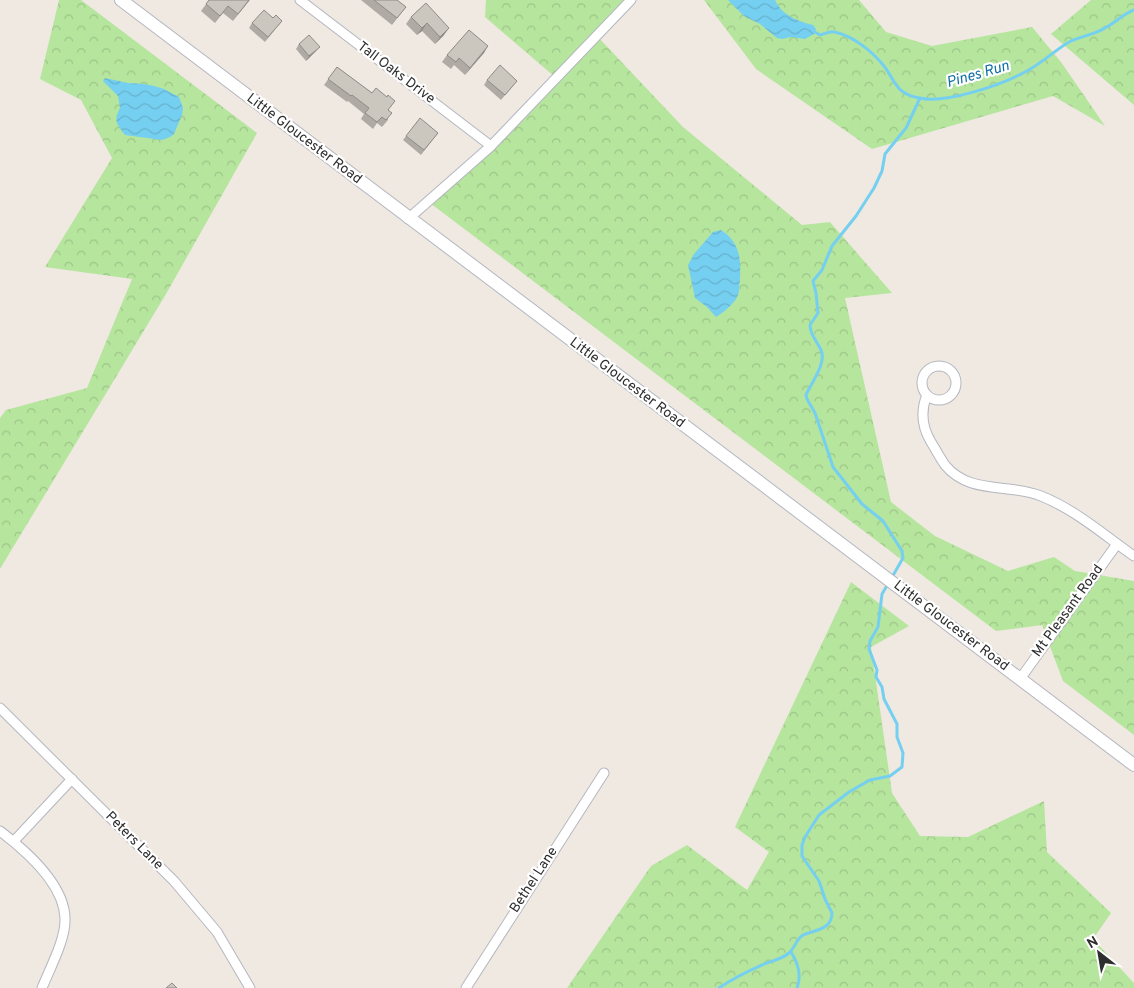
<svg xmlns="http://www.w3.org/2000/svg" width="1134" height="988" viewBox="0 0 1134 988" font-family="Overpass,sans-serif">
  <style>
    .forest { fill: url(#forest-crowns) }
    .water { fill: url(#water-waves) }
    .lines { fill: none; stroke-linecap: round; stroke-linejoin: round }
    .stream { stroke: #75cff0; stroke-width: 3 }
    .street-casing { stroke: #b4b7c1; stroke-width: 11 }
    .secondary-casing { stroke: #b4b7c1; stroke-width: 14 }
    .street { stroke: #fff; stroke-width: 9 }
    .secondary { stroke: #fff; stroke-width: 12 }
    .wall { fill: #afaba4 }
    .shaded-wall { fill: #8e8b86 }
    .building { fill: #cbc7bf; stroke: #8e8b86 }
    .labels { text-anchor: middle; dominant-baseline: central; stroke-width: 4.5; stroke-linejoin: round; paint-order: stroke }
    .street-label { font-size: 14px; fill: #2e2e2e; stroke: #fff }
    .water-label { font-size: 15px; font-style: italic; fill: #0d6fa3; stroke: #fff }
  </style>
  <defs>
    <pattern id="forest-crowns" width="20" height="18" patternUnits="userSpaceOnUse" patternTransform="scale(1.25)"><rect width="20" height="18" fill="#b6e59e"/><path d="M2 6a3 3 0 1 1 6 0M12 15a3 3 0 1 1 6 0" fill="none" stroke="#9dc588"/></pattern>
    <pattern id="water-waves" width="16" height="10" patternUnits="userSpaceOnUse" patternTransform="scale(1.25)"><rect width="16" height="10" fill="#75cff0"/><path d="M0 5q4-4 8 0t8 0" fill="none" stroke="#66b2ce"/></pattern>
  </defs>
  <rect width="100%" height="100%" fill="#efe9e1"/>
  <g class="forest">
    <polygon points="59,0 81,0 257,133 166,294 0,569 0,418 6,410 87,388 132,279 45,267 112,158 81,100 40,79"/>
    <polygon points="486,0 629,0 597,36 683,127 802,225 830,222 892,293 845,298 891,502 935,536 1008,571 1054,557 1075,571 1134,581 1134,735 1063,681 1042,625 996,631 430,203 555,77 485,17"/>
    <polygon points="704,0 859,0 886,32 932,46 1032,27 1061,62 1105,126 1053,96 872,149 756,69"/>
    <polygon points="1091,0 1134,0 1134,105 1051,34"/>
    <polygon points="851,582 909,626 871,647 892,793 920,836 968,837 1044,801 1047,852 1111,913 1093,939 1134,983 1134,988 567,988 651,866 687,845 747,890 769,852 735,827"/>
  </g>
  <g class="water">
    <path d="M728,0H775C782,15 797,21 813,25L816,29L814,34L805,39L791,37L782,39L777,38L760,24L744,16Z"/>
    <path d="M105,78L128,83L144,84L154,86L164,89L179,97L183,108L182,115L174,134L170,137L162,140L125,135C117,124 113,121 120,108L118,96L103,81Z"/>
    <path d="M721,230C740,242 741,259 740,279C739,284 740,290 738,295C735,303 723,313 716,317L707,307L695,298L688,265L694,254L713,232Z"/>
  </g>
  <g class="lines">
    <g class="stream">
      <path d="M813,31L820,35C825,34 829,31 834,32C852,35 873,52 884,66C896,82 895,93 919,98C946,104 1001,85 1025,72C1041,64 1054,51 1069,42C1080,36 1094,35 1105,28C1115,23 1123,14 1134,10"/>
      <path d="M891,579L903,558L902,551L883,521L862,504L833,467L815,413L807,399L806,395C811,383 827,363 821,350C817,341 810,335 810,325L818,313L816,293L813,281L822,270L832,246L856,216L874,188L882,171L885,154L906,128L920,98"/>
      <path d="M791,952C798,963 802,975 797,988"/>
      <path d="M719,988C733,978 748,971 764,964C772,961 782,959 789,953C795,948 796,939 803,935C814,930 832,930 832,913L825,899L819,881L802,856V845L805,837L819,815L849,792L870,780L890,776L902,767L903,753L897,737V724L884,699L882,687L876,677L877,670L869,649L870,641L878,627L882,594L888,584"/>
    </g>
    <g class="street-casing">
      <g id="street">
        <polyline points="300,0 491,146"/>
        <polyline points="408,219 491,146 631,0"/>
        <circle cx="939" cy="383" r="17"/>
        <path d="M927,395C920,412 922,427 931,442C936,450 940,458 945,465C969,495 1010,483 1041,496C1076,510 1104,535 1134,556"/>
        <polyline points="1020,679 1117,544"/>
        <polyline points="0,708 174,881 217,932 250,988"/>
        <path d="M0,831C25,850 64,884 65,918C66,939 50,968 42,988"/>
        <polyline points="14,841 72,779"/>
        <polyline points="466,988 604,773"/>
      </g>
    </g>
    <g class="secondary-casing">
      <polyline id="secondary" points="121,0 1134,765"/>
    </g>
    <use href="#street" class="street"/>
    <use href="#secondary" class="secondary"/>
  </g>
  <g class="wall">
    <polygon points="209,0 250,0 233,21 223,13 215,23 201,11"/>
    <polygon points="361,0 397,0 406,7 392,25"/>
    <polygon points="426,3 444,35 435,44 422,31 417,35 406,24 411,17"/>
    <polygon points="273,18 282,21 265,42 249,28 252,23"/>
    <polygon points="299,44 316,51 306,61 296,49"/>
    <polygon points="488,46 465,75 454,65 451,69 442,62 447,55"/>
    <polygon points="337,67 372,93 387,97 388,110 388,120 382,127 377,123 373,129 361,119 364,114 348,101 347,102 324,85"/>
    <polygon points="487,80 517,81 501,100 484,85"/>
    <polygon points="438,133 421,155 403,140 406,136"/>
  </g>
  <g class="shaded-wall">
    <polygon points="427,23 422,31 417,35 422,28"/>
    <polygon points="449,28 444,35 435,44 440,37"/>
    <polygon points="488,46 484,53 465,75 470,68"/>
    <polygon points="320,47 306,61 309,56"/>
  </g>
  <g class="building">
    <polygon points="209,0 249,0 238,14 228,6 220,16 206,4"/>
    <polygon points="374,0 397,0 406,7 397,18"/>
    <polygon points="426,3 449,28 440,37 427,23 422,28 411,17"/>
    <polygon points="264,10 273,18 276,15 282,21 268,37 252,23"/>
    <polygon points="469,30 488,46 470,68 459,58 456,62 447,55"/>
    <polygon points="309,35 320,47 309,56 299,44"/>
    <polygon points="500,65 517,81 505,95 487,80"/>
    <polygon points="337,67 372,93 376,88 387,97 388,95 395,101 388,110 392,113 386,120 382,117 377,122 365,113 369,108 352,95 351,96 328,79"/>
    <polygon points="420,118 438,133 424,150 406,136"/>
    <polygon points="172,983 177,988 166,988"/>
  </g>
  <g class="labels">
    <g class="street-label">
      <text transform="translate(396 73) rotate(37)">Tall Oaks Drive</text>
      <text transform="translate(304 139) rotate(37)">Little Gloucester Road</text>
      <text transform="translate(627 383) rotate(37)">Little Gloucester Road</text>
      <text transform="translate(1068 611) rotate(-54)">Mt Pleasant Road</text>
      <text transform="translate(951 626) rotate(37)">Little Gloucester Road</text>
      <text transform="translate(134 841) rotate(45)">Peters Lane</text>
      <text transform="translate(534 880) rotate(-57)">Bethel Lane</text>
    </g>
    <g class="water-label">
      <text transform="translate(978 75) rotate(-16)">Pines Run</text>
    </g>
  </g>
  <g transform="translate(1099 953) rotate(329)" stroke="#ffffff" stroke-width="4" paint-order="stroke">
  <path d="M0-4L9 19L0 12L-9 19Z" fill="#2e2e2e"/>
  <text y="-8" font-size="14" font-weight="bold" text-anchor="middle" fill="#2e2e2e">N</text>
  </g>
</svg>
